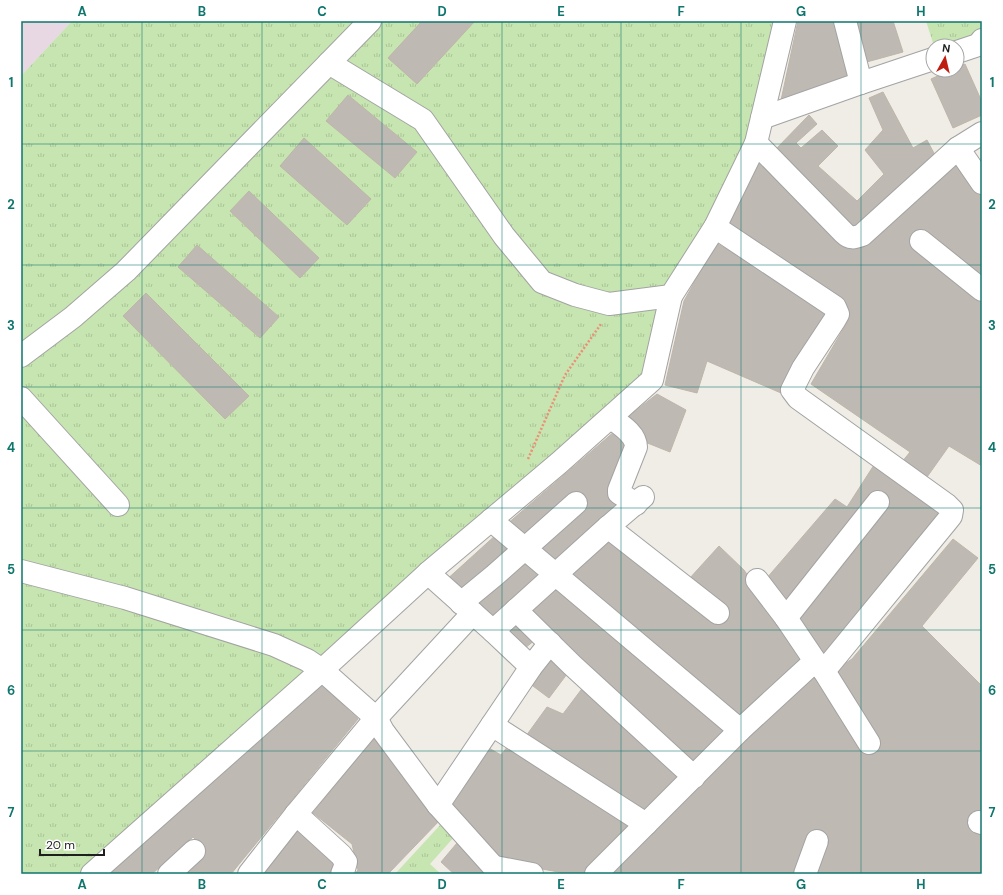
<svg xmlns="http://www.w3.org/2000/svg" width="1003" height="895" viewBox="0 0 1003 895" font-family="'DM Sans',sans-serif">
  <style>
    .railway { fill: #e7d8e3 }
    .grass { fill: url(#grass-tufts) }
    .building { fill: #bfb9b3; stroke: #bfb5a9 }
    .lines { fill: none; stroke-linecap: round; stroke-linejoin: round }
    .minor-casing { stroke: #a3a3a3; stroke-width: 24 }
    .path { stroke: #ef8d77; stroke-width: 2.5; stroke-dasharray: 2 2; stroke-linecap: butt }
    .minor { stroke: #fff; stroke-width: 22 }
    .grid { fill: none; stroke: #0f766e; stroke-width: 1; stroke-opacity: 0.55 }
    .neatline { fill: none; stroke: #0f766e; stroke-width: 1.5 }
    .grid-label { font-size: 13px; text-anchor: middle; font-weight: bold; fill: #0f766e }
  </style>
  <defs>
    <pattern id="grass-tufts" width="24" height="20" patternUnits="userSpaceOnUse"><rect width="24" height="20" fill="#c6e5b0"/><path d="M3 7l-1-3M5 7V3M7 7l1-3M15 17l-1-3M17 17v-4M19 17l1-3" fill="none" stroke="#aac497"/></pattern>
  </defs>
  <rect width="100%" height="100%" fill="#efede6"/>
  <polygon class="railway" points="21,21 72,21 21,76"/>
  <g class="grass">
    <polygon points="72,21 790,21 762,142 679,300 658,384 101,874 21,874 21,76"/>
    <polygon points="926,21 982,21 982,37 949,46 934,46"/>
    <polygon points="442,823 455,836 430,864 441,874 395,874"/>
  </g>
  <g class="building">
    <polygon points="422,21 475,21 417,84 388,58"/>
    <polygon points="798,21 838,21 853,79 780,105"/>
    <polygon points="852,21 893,21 903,52 863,63"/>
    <polygon points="965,64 982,102 982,115 953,128 931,79 951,70 957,70 957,67"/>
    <polygon points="883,92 913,148 927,140 936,157 856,230 775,150 809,115 817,124 796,143 801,148 822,130 838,146 818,166 857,201 884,174 865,150 883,130 869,98"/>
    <polygon points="348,95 417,152 395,178 326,121"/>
    <polygon points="304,138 371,199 347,225 280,166"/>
    <polygon points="762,157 846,244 957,159 982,194 982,466 949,446 927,477 902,462 910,452 811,384 848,321 847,308 726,225"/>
    <polygon points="249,191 319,258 300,278 230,211"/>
    <polygon points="716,243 799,292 832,315 781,393 707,361 697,393 665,385 684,301"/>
    <polygon points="197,245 279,317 260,338 178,267"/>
    <polygon points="146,293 249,396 225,419 123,316"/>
    <polygon points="657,394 686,410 670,452 645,442 625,419"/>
    <polygon points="615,431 628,444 625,506 557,566 506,525"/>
    <polygon points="874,465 943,515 823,661 766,579 835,499 847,507"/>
    <polygon points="497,534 515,548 461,597 444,582"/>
    <polygon points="608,536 689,579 719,546 744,570 806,661 740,722 564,574"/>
    <polygon points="953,539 978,558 922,626 982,686 982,874 607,874 816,670 832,672 852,659"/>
    <polygon points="524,557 548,573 494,622 472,603"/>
    <polygon points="557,584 731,730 693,768 527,610"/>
    <polygon points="517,620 535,640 525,648 507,629"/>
    <polygon points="550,655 570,670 549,698 529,683"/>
    <polygon points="320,683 358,719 231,874 183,874 207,851 193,837 152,874 103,874"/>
    <polygon points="584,686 680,777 643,814 526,736 547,707 563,714"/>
    <polygon points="375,736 440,820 388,874 355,874 358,870 352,844 313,813"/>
    <polygon points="508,746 631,826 583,874 569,874 500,861 447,803 487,747 501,755"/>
    <polygon points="298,828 336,861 335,874 260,874"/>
    <polygon points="457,843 487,874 454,874 441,862"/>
  </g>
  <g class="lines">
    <g class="minor-casing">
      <g id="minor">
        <polyline points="845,21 861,83"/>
        <polyline points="957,52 978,45 982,40"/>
        <polyline points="329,63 423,120 504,236 542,282 575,295 609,304 671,296 715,227 756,143 785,21"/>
        <polyline points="762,118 861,83 933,59"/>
        <path d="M756,143L844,233C850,239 854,238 862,235L958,148L982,133"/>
        <polyline points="958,148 982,183"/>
        <polyline points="715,227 835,307 838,314 834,321 803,368 792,390 798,398 947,505 952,510 951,516 947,521 824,671"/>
        <polyline points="921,241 982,290"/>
        <polyline points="21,356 73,317 126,271 370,21"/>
        <polyline points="21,398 118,505"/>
        <path d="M611,418C621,425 636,434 636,447L619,490V493L636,504"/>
        <polyline points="491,520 740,730"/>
        <polyline points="608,527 718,613"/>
        <polyline points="21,571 125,598 274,645 307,660 322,670 376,718 383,731 438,805 500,874"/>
        <polyline points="428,573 493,631 531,667"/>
        <polyline points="757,580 786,618 815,661 824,671 869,743"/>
        <polyline points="461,603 495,575 576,503"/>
        <polyline points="516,610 572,665 694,777"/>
        <polyline points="786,618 878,502"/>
        <polyline points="493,631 608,527 643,497"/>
        <polyline points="492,725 646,824"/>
        <polyline points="438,805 531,667 550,643"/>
        <polyline points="296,814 341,855 346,862 344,869 342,874"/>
        <polyline points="979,822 982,823"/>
        <polyline points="495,867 532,874"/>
        <polyline points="92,874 322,670 428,573 559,463 652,380 671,296"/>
        <polyline points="169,874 194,851"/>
        <polyline points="249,874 296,814 376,718 473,613"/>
        <polyline points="596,874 740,730 815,661"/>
        <polyline points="805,874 817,841"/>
      </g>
    </g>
    <polyline class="path" points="528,459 565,375 601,324"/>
    <use href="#minor" class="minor"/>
  </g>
  <path class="grid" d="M142,21V874M262,21V874M382,21V874M502,21V874M621,21V874M741,21V874M861,21V874M21,144H982M21,265H982M21,387H982M21,508H982M21,630H982M21,751H982"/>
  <rect width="1003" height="895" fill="none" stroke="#ffffff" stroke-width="44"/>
  <g transform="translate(945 58) rotate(8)"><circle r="19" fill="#ffffff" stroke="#a5a5a5"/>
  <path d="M0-3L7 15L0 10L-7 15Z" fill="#be1e10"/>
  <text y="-6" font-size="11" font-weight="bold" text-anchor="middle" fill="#1f1f1f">N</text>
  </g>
  <path d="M40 849v6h64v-6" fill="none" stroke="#1f1f1f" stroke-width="2"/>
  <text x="46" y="849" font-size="12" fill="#1f1f1f" stroke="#ffffff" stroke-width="3" paint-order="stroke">20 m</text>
  <rect x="22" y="22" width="959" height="851" class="neatline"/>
  <g class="grid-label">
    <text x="82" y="16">A</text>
    <text x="202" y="16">B</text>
    <text x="322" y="16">C</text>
    <text x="442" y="16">D</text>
    <text x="561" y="16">E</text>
    <text x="681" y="16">F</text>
    <text x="801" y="16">G</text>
    <text x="921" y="16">H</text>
    <text x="11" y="87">1</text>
    <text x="992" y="87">1</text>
    <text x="11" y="209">2</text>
    <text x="992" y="209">2</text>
    <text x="11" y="330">3</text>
    <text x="992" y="330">3</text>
    <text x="11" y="452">4</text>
    <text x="992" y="452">4</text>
    <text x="11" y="574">5</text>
    <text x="992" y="574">5</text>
    <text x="11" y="695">6</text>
    <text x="992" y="695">6</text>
    <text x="11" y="817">7</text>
    <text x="992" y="817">7</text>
    <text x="82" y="889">A</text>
    <text x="202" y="889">B</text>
    <text x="322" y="889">C</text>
    <text x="442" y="889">D</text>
    <text x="561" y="889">E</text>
    <text x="681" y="889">F</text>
    <text x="801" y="889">G</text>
    <text x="921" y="889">H</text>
  </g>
</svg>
